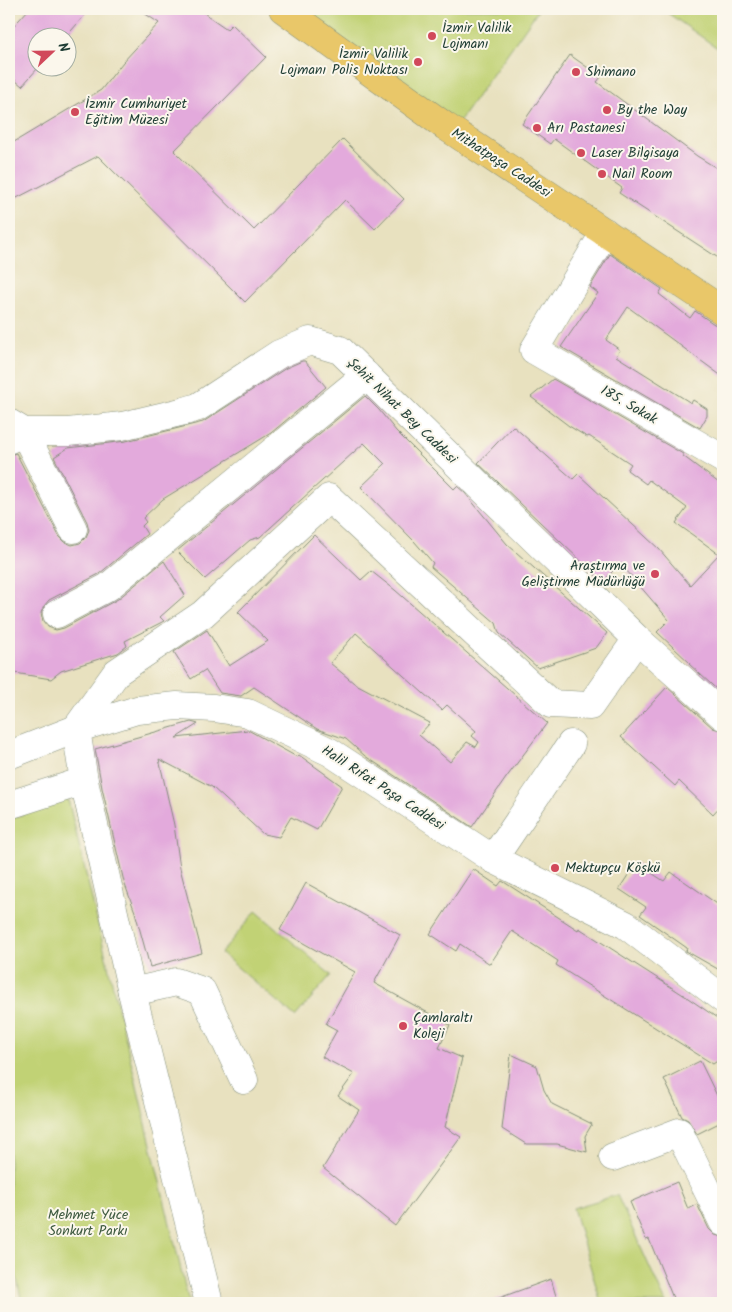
<svg xmlns="http://www.w3.org/2000/svg" width="732" height="1312" viewBox="0 0 732 1312" font-family="Kalam,sans-serif">
  <style>
    .green { fill: #c1d275; stroke: #708854 }
    .building { fill: #e3aadc; fill-rule: evenodd }
    .lines { fill: none; stroke-linecap: round; stroke-linejoin: round }
    .minor-casing { stroke: #848f7a; stroke-width: 29 }
    .major-casing { stroke: #848f7a; stroke-width: 29 }
    .minor { stroke: #fff; stroke-width: 28 }
    .major { stroke: #e9c769; stroke-width: 28 }
    .poi-dot { fill: #d1495b; stroke: #fbf7ec; stroke-width: 2 }
    .labels { text-anchor: middle; dominant-baseline: central; stroke-width: 4; stroke-linejoin: round; paint-order: stroke }
    .poi-label { font-size: 14px; fill: #1f3d34; stroke: #fbf7ec; text-anchor: start }
    .street-label { font-size: 14px; fill: #1f3d34; stroke: #fbf7ec }
    .park-label { font-size: 14px; fill: #3f5b41; stroke: #fbf7ec }
  </style>
  <rect width="100%" height="100%" fill="#fbf7ec"/>
  <filter id="ink" filterUnits="userSpaceOnUse"><feTurbulence type="fractalNoise" baseFrequency=".02" numOctaves="2"/><feDisplacementMap in="SourceGraphic" scale="10" xChannelSelector="R" yChannelSelector="G"/><feConvolveMatrix kernelMatrix="1 2 1 2 8 2 1 2 1" color-interpolation-filters="sRGB"/></filter>
  <filter id="wash" filterUnits="userSpaceOnUse"><feTurbulence type="fractalNoise" baseFrequency=".0096" numOctaves="4" result="noise"/><feDisplacementMap in="SourceGraphic" scale="20" xChannelSelector="R" yChannelSelector="G"/><feGaussianBlur stdDeviation="1.12" result="paint"/><feColorMatrix in="noise" values="0 0 0 0 0 0 0 0 0 0 0 0 0 0 0 0 0 1.4 0 .05"/><feComposite in="paint" operator="in"/></filter>
  <g filter="url(#wash)">
    <rect width="100%" height="100%" fill="#e8e1bf"/>
    <g class="green">
      <polygon points="297,9 539,9 456,126"/>
      <polygon points="662,9 723,9 723,52"/>
      <polygon points="67,795 189,1303 22,1303 9,1240 9,820"/>
      <polygon points="256,911 331,975 295,1017 221,953"/>
      <polygon points="617,1195 666,1303 601,1303 573,1208"/>
    </g>
    <g id="blocks">
      <g class="building">
        <polygon points="29,9 90,9 65,38 38,38 38,68 22,86 9,75 9,31"/>
        <polygon points="138,9 198,9 227,29 232,24 266,57 174,151 254,230 343,139 404,199 375,229 345,200 245,302 98,156 9,202 9,145 101,90 123,62 159,23"/>
        <polygon points="570,55 601,77 597,82 697,156 723,172 723,261 619,193 622,188 554,139 550,144 522,124"/>
        <polygon points="610,254 662,289 659,294 690,318 695,311 714,324 723,326 723,377 628,307 606,340 620,350 616,356 691,403 693,400 707,409 707,416 700,428 561,347 598,293 590,287"/>
        <polygon points="302,361 305,361 326,387 271,433 163,499 143,518 146,522 142,526 147,534 99,574 49,600 44,606 41,613 43,621 48,627 56,630 64,628 118,599 164,561 185,595 160,617 164,621 125,641 127,646 118,653 61,671 51,679 9,672 9,455 16,453 59,536 65,542 72,545 80,543 86,537 89,530 87,522 54,457 68,448 126,441 203,422 286,368"/>
        <polygon points="553,379 683,454 683,456 723,486 723,695 689,664 690,663 657,632 669,620 620,563 603,582 478,463 513,426 573,479 578,474 659,549 690,585 719,554 676,523 687,508 649,480 646,484 627,470 631,464 589,436 587,437 569,426 531,397"/>
        <polygon points="365,396 379,410 396,431 454,489 457,486 465,493 507,544 607,633 596,648 538,668 499,633 496,623 431,567 433,563 414,541 361,487 385,464 364,443 260,537 250,540 205,579 177,551"/>
        <path d="M314,535L361,580L371,571L395,590L547,723L506,778L472,827L365,756L346,739L317,729L254,687L241,696L220,693L205,670L191,679L174,652L207,630L229,666L268,641L238,612ZM356,633L442,710L447,705L476,731L472,736L479,742L476,747L467,742L450,762L419,735L430,723L354,683L330,663Z"/>
        <polygon points="667,687 713,728 723,731 723,803 713,814 679,781 675,786 621,737"/>
        <polygon points="191,722 198,724 176,738 248,730 297,757 299,755 342,786 317,830 291,817 279,837 263,834 212,787 159,759 174,825 180,868 202,953 150,967 135,912 124,882 102,788 95,749"/>
        <polygon points="636,863 664,881 671,872 723,908 723,972 686,951 687,948 640,915 646,907 619,889"/>
        <polygon points="473,869 498,886 502,881 507,884 578,930 579,928 685,996 723,1022 723,1057 713,1064 556,965 558,961 512,931 490,964 460,944 456,951 430,934"/>
        <polygon points="306,883 400,935 374,983 450,1025 439,1048 462,1058 445,1127 461,1137 395,1226 323,1168 359,1110 338,1096 354,1074 322,1057 337,1030 326,1024 355,972 280,930"/>
        <polygon points="511,1054 537,1066 544,1090 552,1104 592,1124 585,1136 587,1152 557,1144 526,1144 502,1129"/>
        <polygon points="700,1061 723,1108 723,1121 697,1134 688,1120 682,1117 664,1079"/>
        <polygon points="677,1182 688,1209 697,1204 709,1229 715,1235 723,1237 723,1303 675,1303 649,1239 646,1240 630,1202"/>
        <polygon points="551,1279 558,1303 491,1303 491,1301"/>
      </g>
    </g>
  </g>
  <g filter="url(#ink)">
    <use href="#blocks" fill-opacity="0" stroke="#848f7a" stroke-width="1"/>
    <g class="lines">
      <g class="minor-casing">
        <g id="minor">
          <polyline points="605,232 534,350 723,459"/>
          <polyline points="9,423 24,432 68,432 122,426 185,411 198,407 209,400 279,354 310,341 340,350 637,639 723,716"/>
          <polyline points="10,439 24,432 73,529"/>
          <polyline points="57,614 108,587 366,375"/>
          <polyline points="9,755 76,729 137,710 177,706 214,708 248,713 330,752 493,859 626,925 723,999"/>
          <polyline points="9,805 84,781"/>
          <polyline points="493,859 571,744"/>
          <polyline points="132,992 176,982 202,991 244,1080"/>
          <polyline points="613,1157 679,1132 723,1222"/>
          <polyline points="209,1303 132,992 84,781 76,729 117,672 203,614 329,498 551,704 590,706 637,639"/>
        </g>
      </g>
      <g class="major-casing">
        <polyline id="major" points="283,9 445,126 723,311"/>
      </g>
      <use href="#minor" class="minor"/>
      <use href="#major" class="major"/>
    </g>
  </g>
  <g class="poi-dot">
    <circle cx="432" cy="36" r="5"/>
    <circle cx="418" cy="62" r="5"/>
    <circle cx="576" cy="72" r="5"/>
    <circle cx="607" cy="110" r="5"/>
    <circle cx="75" cy="112" r="5"/>
    <circle cx="537" cy="128" r="5"/>
    <circle cx="581" cy="153" r="5"/>
    <circle cx="602" cy="174" r="5"/>
    <circle cx="655" cy="574" r="5"/>
    <circle cx="555" cy="868" r="5"/>
    <circle cx="403" cy="1026" r="5"/>
  </g>
  <g class="labels">
    <g class="poi-label">
      <text x="442" y="28">İzmir Valilik<tspan x="442" dy="16">Lojmanı</tspan></text>
      <text x="408" y="54" text-anchor="end">İzmir Valilik<tspan x="408" dy="16">Lojmanı Polis Noktası</tspan></text>
      <text x="586" y="72">Shimano</text>
      <text x="85" y="104">İzmir Cumhuriyet<tspan x="85" dy="16">Eğitim Müzesi</tspan></text>
      <text x="617" y="110">By the Way</text>
      <text x="547" y="128">Arı Pastanesi</text>
      <text x="591" y="153">Laser Bilgisaya</text>
      <text x="612" y="174">Nail Room</text>
      <text x="645" y="566" text-anchor="end">Araştırma ve<tspan x="645" dy="16">Geliştirme Müdürlüğü</tspan></text>
      <text x="565" y="868">Mektupçu Köşkü</text>
      <text x="413" y="1018">Çamlaraltı<tspan x="413" dy="16">Koleji</tspan></text>
    </g>
    <g class="street-label">
      <text transform="translate(501 163) rotate(33)">Mithatpaşa Caddesi</text>
      <text transform="translate(629 405) rotate(30)">185. Sokak</text>
      <text transform="translate(402 411) rotate(44)">Şehit Nihat Bey Caddesi</text>
      <text transform="translate(383 788) rotate(33)">Halil Rıfat Paşa Caddesi</text>
    </g>
    <g class="park-label">
      <text x="88" y="1215">Mehmet Yüce<tspan x="88" dy="16">Sonkurt Parkı</tspan></text>
    </g>
  </g>
  <rect width="732" height="1312" fill="none" stroke="#fbf7ec" stroke-width="30"/>
  <g transform="translate(52 52) rotate(68)"><circle r="24" fill="#fbf7ec" stroke="#a3ada2"/>
  <path d="M0-4L9 19L0 12L-9 19Z" fill="#d1495b"/>
  <text y="-8" font-size="14" font-weight="bold" text-anchor="middle" fill="#1f3d34">N</text>
  </g>
</svg>
